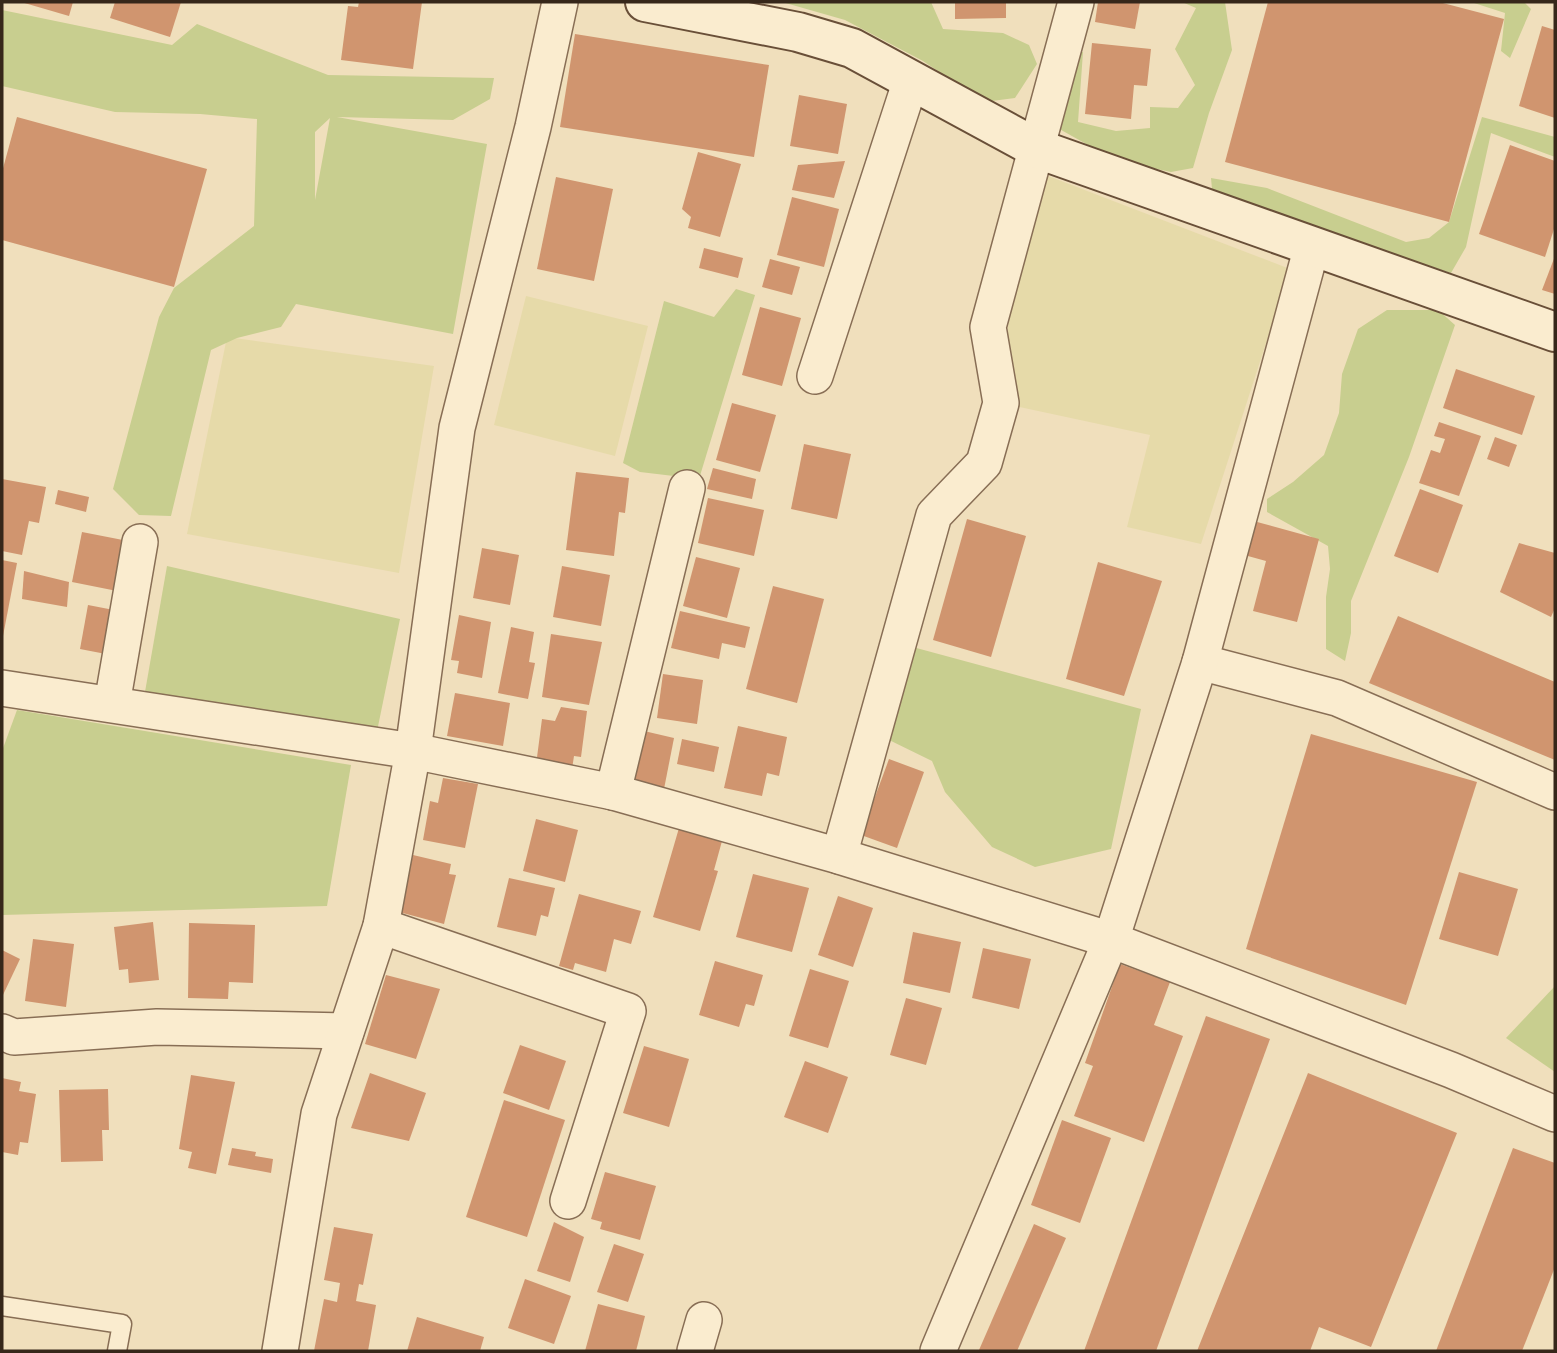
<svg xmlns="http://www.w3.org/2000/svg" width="1557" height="1353" viewBox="0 0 1557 1353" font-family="Lora,serif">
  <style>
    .farmland { fill: #e6daa9 }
    .green { fill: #c8ce8f; fill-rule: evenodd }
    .building { fill: #d0956f }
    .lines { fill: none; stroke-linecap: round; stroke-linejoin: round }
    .lane-casing { stroke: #886e55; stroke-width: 21 }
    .street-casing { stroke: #886e55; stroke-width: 38 }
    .secondary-casing { stroke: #694f38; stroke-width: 42 }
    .lane { stroke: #faeccf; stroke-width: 18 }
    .street { stroke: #faeccf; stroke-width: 35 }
    .secondary { stroke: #faeccf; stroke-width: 38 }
  </style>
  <rect width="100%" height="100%" fill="#f0dfbc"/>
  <g class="farmland">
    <polygon points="1043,174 1290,269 1201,544 1127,527 1150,435 1001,403 1009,316"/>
    <polygon points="526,296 648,326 615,456 494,425"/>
    <polygon points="227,337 434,366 399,573 187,534"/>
  </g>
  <g class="green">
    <polygon points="782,2 931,2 943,29 1003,33 1029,45 1037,64 1015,98 984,102 923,61 845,20"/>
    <polygon points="1182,2 1225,2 1232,50 1209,113 1193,168 1171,172 1115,160 1054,126 1067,51 1083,52 1078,122 1116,131 1150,128 1150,107 1178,108 1195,85 1175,49 1196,8"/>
    <polygon points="1471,2 1524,2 1531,9 1510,58 1501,51 1505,13"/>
    <path d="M2,10L172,45L197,24L328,75L494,78L490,99L453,120L337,117L487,144L453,334L296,304L281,327L237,338L211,350L171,516L139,515L113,489L159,317L174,288L254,226L257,119L200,114L115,112L2,86ZM330,118L315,200V132Z"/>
    <polygon points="1482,117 1555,137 1555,157 1491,133 1466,247 1451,273 1368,247 1212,189 1211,178 1267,188 1406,242 1429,238 1449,222"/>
    <polygon points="736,289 755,295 699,479 640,472 623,463 664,301 714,317"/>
    <polygon points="1387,310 1438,310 1455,325 1409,457 1351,601 1351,633 1345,661 1326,649 1326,597 1330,569 1328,546 1267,512 1267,499 1293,482 1324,455 1339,413 1342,374 1358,329"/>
    <polygon points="167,566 400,619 374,746 142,709"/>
    <polygon points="909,646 1141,709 1111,849 1035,867 992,847 945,792 932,761 885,738"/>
    <polygon points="17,710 351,765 327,906 2,915 2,751"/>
    <polygon points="1555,986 1555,1072 1506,1038"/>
  </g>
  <g class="building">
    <polygon points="21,2 73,2 69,16"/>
    <polygon points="115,2 181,2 170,37 110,18"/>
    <polygon points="359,2 422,2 413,69 341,60 348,6 358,7"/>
    <polygon points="955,2 1006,2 1006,18 955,19"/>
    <polygon points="1098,2 1140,2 1135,29 1095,22"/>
    <polygon points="1268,2 1439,2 1504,19 1449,222 1225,162"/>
    <polygon points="1542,26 1555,30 1555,118 1519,106"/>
    <polygon points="575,34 769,65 754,157 560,127"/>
    <polygon points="1092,43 1151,49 1147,86 1134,85 1131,119 1085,114"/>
    <polygon points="799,95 847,104 838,154 790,146"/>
    <polygon points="17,117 207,169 174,287 2,240 2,172"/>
    <polygon points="1510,145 1555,161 1555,226 1545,257 1479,234"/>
    <polygon points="698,152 741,164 720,237 688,228 691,217 682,209"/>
    <polygon points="845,161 834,198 792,190 798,165"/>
    <polygon points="556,177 613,189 594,281 537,269"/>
    <polygon points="792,197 839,209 824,267 777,255"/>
    <polygon points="704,248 743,258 738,278 699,268"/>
    <polygon points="1555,256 1555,294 1542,290"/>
    <polygon points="770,259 800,267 792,295 762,287"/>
    <polygon points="760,307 801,318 782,386 742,375"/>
    <polygon points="1456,369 1535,396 1522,435 1443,408"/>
    <polygon points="732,403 776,415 760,472 716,460"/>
    <polygon points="1439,422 1481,436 1459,496 1419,483 1431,450 1440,453 1445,439 1434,436"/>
    <polygon points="1495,437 1517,445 1509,467 1487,459"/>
    <polygon points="804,444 851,454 837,519 791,509"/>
    <polygon points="713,468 756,479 752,499 707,489"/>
    <polygon points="576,472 629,478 625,513 619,512 614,556 566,550"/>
    <polygon points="2,479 46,487 39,523 29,521 22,555 2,551"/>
    <polygon points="1420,489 1463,505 1438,573 1394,556"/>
    <polygon points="58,490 89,497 86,512 55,504"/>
    <polygon points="708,498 764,510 754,556 698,543"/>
    <polygon points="967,519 1026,536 991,657 933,640"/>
    <polygon points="1246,519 1319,539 1297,622 1253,611 1266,561 1237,553"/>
    <polygon points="82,532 128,541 117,591 72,582"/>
    <polygon points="1519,543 1555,553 1555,608 1551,617 1500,592"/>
    <polygon points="482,548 519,555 510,605 473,598"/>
    <polygon points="696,557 740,568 727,618 683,606"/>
    <polygon points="2,560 17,563 3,636 2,636"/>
    <polygon points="1098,562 1162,581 1124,696 1066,679"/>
    <polygon points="562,566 610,575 601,626 553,617"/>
    <polygon points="24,571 69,582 67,607 22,599"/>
    <polygon points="773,586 824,599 797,703 746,689"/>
    <polygon points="88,605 119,611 111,655 80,649"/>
    <polygon points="680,611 750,627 745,648 722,643 719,659 671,648"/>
    <polygon points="459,615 491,622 482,678 457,673 459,661 451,660"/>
    <polygon points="1398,616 1555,682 1555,760 1369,683"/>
    <polygon points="511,627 534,632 529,662 535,663 528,699 498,693"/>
    <polygon points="551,634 602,642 589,705 542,697"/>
    <polygon points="663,674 703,680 697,724 657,718"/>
    <polygon points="455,693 510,703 503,746 447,736"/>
    <polygon points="561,707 587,711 581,757 574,756 572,769 536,765 542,719 555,721"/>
    <polygon points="738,726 787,737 779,776 767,773 762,796 724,788"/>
    <polygon points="644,731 674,738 664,789 633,783"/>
    <polygon points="1311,734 1477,782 1406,1005 1246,949"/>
    <polygon points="682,739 719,747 714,772 677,764"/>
    <polygon points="889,759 924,772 897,848 861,835"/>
    <polygon points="443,778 478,784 465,848 423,840 430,801 438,803"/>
    <polygon points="536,819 578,830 565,882 523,871"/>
    <polygon points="679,828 722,841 714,870 718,871 700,931 653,917"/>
    <polygon points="413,855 451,864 449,874 456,875 444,924 399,912"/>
    <polygon points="1459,872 1518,889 1498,956 1439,939"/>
    <polygon points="753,874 809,888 792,952 736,937"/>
    <polygon points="509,878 555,888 548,917 541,915 536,936 497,927"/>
    <polygon points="579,894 641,911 631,944 614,939 606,972 575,963 573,970 559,966"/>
    <polygon points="838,896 873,908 853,967 818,955"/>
    <polygon points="153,922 159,980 129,983 128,969 119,970 114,927"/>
    <polygon points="189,923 255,925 253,983 229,982 228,999 188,998"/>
    <polygon points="913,932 961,942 950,993 903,983"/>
    <polygon points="33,939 74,944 66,1007 25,1001"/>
    <polygon points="983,948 1031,959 1019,1009 972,998"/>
    <polygon points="2,950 20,959 2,997"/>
    <polygon points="715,961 763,975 754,1006 746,1004 739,1027 699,1015"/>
    <polygon points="1120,964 1170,982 1154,1025 1183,1036 1144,1142 1074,1116 1093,1066 1085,1063"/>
    <polygon points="810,969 849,981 828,1048 789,1036"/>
    <polygon points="386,975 440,989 416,1059 365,1044"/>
    <polygon points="906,998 942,1008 926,1065 890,1055"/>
    <polygon points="1206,1016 1270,1039 1156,1351 1084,1351"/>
    <polygon points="520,1045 566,1061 549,1110 503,1093"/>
    <polygon points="644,1046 689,1059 669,1127 623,1113"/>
    <polygon points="805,1061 848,1077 828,1133 784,1117"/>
    <polygon points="370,1073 426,1093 409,1141 351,1128"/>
    <polygon points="1308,1073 1457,1133 1371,1347 1319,1327 1310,1351 1197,1351"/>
    <polygon points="191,1075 235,1082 216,1174 188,1168 192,1152 179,1149"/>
    <polygon points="2,1078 21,1082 19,1091 36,1094 28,1143 20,1142 18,1155 2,1152"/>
    <polygon points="108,1089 109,1130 102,1130 103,1161 61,1162 59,1090"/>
    <polygon points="504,1100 565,1120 527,1237 466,1217"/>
    <polygon points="1062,1120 1111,1138 1080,1223 1031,1205"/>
    <polygon points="232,1148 256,1152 255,1156 273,1159 271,1173 228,1165"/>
    <polygon points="1513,1148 1555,1163 1555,1267 1522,1351 1436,1351"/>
    <polygon points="605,1172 656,1186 640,1240 600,1229 602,1222 591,1219"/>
    <polygon points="554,1222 584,1237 570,1282 537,1271"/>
    <polygon points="1034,1224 1066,1238 1017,1351 982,1351 979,1350"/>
    <polygon points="334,1227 373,1234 363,1285 359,1284 356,1301 376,1305 368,1351 314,1351 324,1299 337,1302 340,1283 324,1280"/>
    <polygon points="614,1244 644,1254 628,1302 597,1292"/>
    <polygon points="525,1279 571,1296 554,1344 508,1328"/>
    <polygon points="598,1304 645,1316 636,1351 585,1351"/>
    <polygon points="417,1317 484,1337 480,1351 407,1351"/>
  </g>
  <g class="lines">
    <g class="lane-casing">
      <polyline id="lane" points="2,1306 122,1324 117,1351"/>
    </g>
    <g class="street-casing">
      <g id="street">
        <polyline points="815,376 911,80"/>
        <polyline points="1200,662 1337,698 1555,792"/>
        <polyline points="2,688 413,751 613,792 839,856 1111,940 1451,1070 1555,1114"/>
        <polyline points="112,704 140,542"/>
        <polyline points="613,792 687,488"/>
        <polyline points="839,856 934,515 984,463 1001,403 988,327 1076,2"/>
        <polyline points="381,926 628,1011 568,1201"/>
        <polyline points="2,1032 14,1037 157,1027 346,1031"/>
        <polyline points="280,1351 319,1114 381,926 413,751 457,428 533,127 560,2"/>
        <polyline points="695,1351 704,1320"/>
        <polyline points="938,1351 1111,940 1200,662 1312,246"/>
      </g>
    </g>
    <g class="secondary-casing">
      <polyline id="secondary" points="645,2 798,32 852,48 1038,149 1555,332"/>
    </g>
    <use href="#lane" class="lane"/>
    <use href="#street" class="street"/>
    <use href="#secondary" class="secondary"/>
  </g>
  <rect width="1557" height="1353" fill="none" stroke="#36271a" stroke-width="7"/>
</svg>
